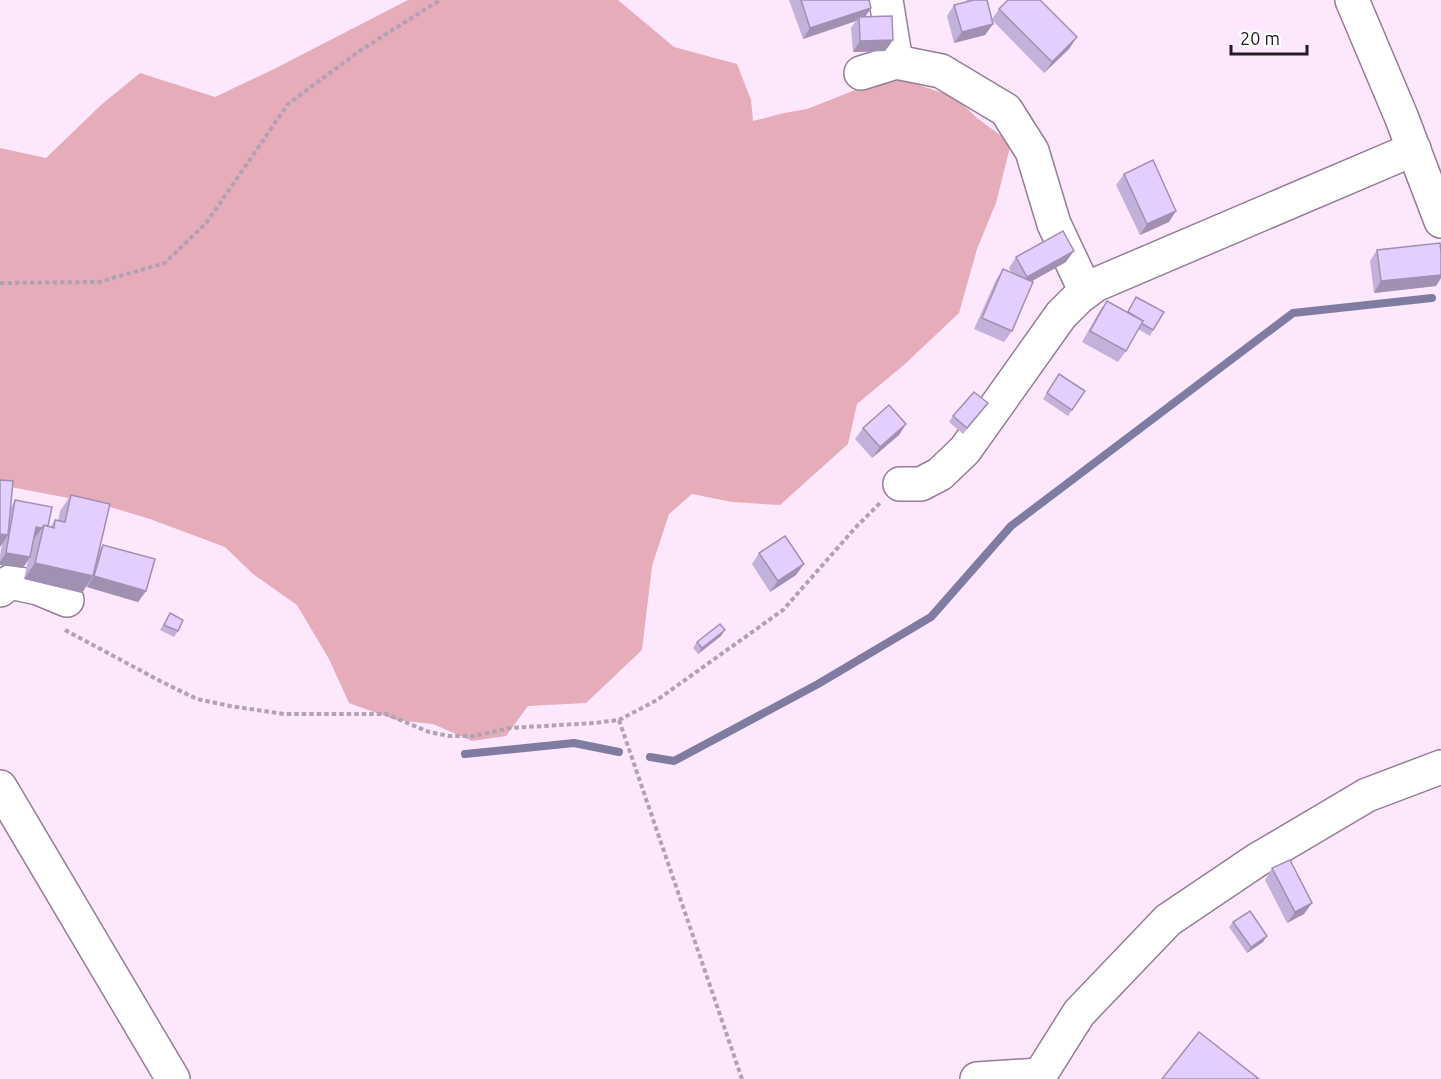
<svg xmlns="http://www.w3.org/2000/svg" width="1441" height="1079" viewBox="0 0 1441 1079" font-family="Ubuntu,sans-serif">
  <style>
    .forest { fill: #e6acba }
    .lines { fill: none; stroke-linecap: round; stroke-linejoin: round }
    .stream { stroke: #807ca1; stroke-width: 8 }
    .minor-casing { stroke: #957d96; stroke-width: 36 }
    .path { stroke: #b2a1b3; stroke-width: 4; stroke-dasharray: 4.5 3; stroke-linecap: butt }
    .minor { stroke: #fff; stroke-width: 33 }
    .wall { fill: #c4b1db }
    .shaded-wall { fill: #a090b2 }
    .building { fill: #e4ceff; stroke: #a090b2; stroke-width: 1.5 }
  </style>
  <rect width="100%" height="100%" fill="#fce7fd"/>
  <polygon class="forest" points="408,0 618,0 674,47 737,64 751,100 753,121 784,113 807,109 891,76 955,97 977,118 1011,143 996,203 977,249 959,313 905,364 857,404 848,444 780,505 732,502 692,494 669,514 652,566 642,650 586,703 528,706 506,736 472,741 433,724 396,720 349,703 329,659 297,605 253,574 225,547 150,519 100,504 0,485 0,148 46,158 101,105 140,73 215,97 276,68"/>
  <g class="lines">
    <g class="stream">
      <polyline points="465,754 574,743 619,752"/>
      <polyline points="650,757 674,761 818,684 931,617 1011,526 1293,313 1432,298"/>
    </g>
    <g class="minor-casing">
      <g id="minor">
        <polyline points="886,0 896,62"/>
        <polyline points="1352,0 1401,116 1441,221"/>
        <polyline points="861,73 896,62 941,71 1006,110 1032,151 1054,224 1086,292"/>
        <polyline points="900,484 921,484 940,474 965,450 1061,315 1079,297 1095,285 1414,149"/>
        <polyline points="0,590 10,582 38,588 67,600"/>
        <polyline points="0,787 173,1079"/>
        <polyline points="1040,1075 1079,1013 1168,920 1257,860 1367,795 1441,767"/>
        <polyline points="977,1079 1040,1075"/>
      </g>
    </g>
    <g class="path">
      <polyline points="0,283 99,282 165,263 207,222 288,104 361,50 440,0"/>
      <polyline points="65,630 162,682 197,699 230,706 284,714 386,714 429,732 449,736 474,736 510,728 594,723 619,720 657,700 783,610 856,527 880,503"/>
      <polyline points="619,720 742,1079"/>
    </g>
    <use href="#minor" class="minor"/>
  </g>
  <g class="wall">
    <polygon points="789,0 869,0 865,17 893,40 885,51 853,52 851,28 856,21 803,39"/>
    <polygon points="966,0 987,0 992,19 999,9 1069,49 1044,73 992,20 993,24 985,35 954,43 947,16 954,5 967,2"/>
    <polygon points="1124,174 1169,222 1140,235 1116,185"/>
    <polygon points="1377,250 1441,253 1441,278 1436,286 1374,293 1370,261"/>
    <polygon points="1016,257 1066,262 1031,281 1012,331 1004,342 974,329 996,280 1003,269 1011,272 1009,268"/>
    <polygon points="1136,297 1153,330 1150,336 1138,329 1126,351 1118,362 1082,342 1099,312 1107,301 1127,312"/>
    <polygon points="1059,374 1085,391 1068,416 1043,399"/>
    <polygon points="984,409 963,434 949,422 953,416"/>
    <polygon points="906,424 899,435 872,458 855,439 863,428"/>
    <polygon points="71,495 99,550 103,545 146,591 138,602 87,587 87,585 82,593 24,579 28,560 23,568 0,565 0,555 2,544 11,507 15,500 48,526 50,527 55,520 58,521 60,511"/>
    <polygon points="759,553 804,564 796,575 770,592 752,564"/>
    <polygon points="170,613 178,631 174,637 160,630"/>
    <polygon points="721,636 698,654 693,648 697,642"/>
    <polygon points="1272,868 1312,903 1304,914 1287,923 1265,880"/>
    <polygon points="1233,922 1263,942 1247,953 1229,927"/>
  </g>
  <g class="shaded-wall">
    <polygon points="871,8 864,19 859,17 856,21 803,39 810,28"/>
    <polygon points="993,24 985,35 954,43 962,32"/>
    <polygon points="1077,37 1069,49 1044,73 1052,62"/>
    <polygon points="893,40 885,51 853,52 860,41"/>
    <polygon points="1176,211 1169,222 1140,235 1147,224"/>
    <polygon points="1074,251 1066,262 1020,288 1027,277"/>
    <polygon points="1441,275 1441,278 1436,286 1374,293 1381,281"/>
    <polygon points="906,424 899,435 872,458 880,447"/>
    <polygon points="36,527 42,528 34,539 28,538"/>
    <polygon points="0,534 8,535 0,547"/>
    <polygon points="6,553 30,557 23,568 0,565 0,562"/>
    <polygon points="35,563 93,576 82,593 24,579"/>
    <polygon points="804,564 796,575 770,592 778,581"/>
    <polygon points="94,576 146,591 138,602 87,587"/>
    <polygon points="725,630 721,636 698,654 702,648"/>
    <polygon points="1312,903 1304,914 1287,923 1295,912"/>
    <polygon points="1267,936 1263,942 1247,953 1251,947"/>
  </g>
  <g class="building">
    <polygon points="801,0 869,0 871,8 810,28"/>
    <polygon points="974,0 987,0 993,24 962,32 954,5"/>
    <polygon points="1008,0 1040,0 1077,37 1052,62 999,9"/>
    <polygon points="892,16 893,40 860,41 859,17"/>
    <polygon points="1153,160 1176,211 1147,224 1124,174"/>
    <polygon points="1063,231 1074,251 1027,277 1016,257"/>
    <polygon points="1440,243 1441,253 1441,275 1381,281 1377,250"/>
    <polygon points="1003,269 1033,282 1012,331 982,318"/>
    <polygon points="1136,297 1164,312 1153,330 1141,323 1143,321 1128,312"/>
    <polygon points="1107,301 1143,321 1126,351 1090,331"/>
    <polygon points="1059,374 1085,391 1072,410 1047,393"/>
    <polygon points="974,392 988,403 967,428 953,416"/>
    <polygon points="889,405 906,424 880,447 863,428"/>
    <polygon points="0,480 13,481 8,535 0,534"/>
    <polygon points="71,495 110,504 93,576 35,563 44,525 54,528 55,520 65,522"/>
    <polygon points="15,500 52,507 48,526 44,525 42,528 36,527 30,557 6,553"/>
    <polygon points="785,536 804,564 778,581 759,553"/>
    <polygon points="103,545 155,559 146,591 94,576"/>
    <polygon points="170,613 183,620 178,631 164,625"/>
    <polygon points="720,624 725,630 702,648 697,642"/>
    <polygon points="1290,860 1312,903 1295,912 1272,868"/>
    <polygon points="1250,911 1267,936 1251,947 1233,922"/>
    <polygon points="1199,1032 1259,1079 1162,1079"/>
  </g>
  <path d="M1231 45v9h76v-9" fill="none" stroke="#241a24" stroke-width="3"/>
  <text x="1240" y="45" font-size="18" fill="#241a24" stroke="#ffffff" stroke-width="4.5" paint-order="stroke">20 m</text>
</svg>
